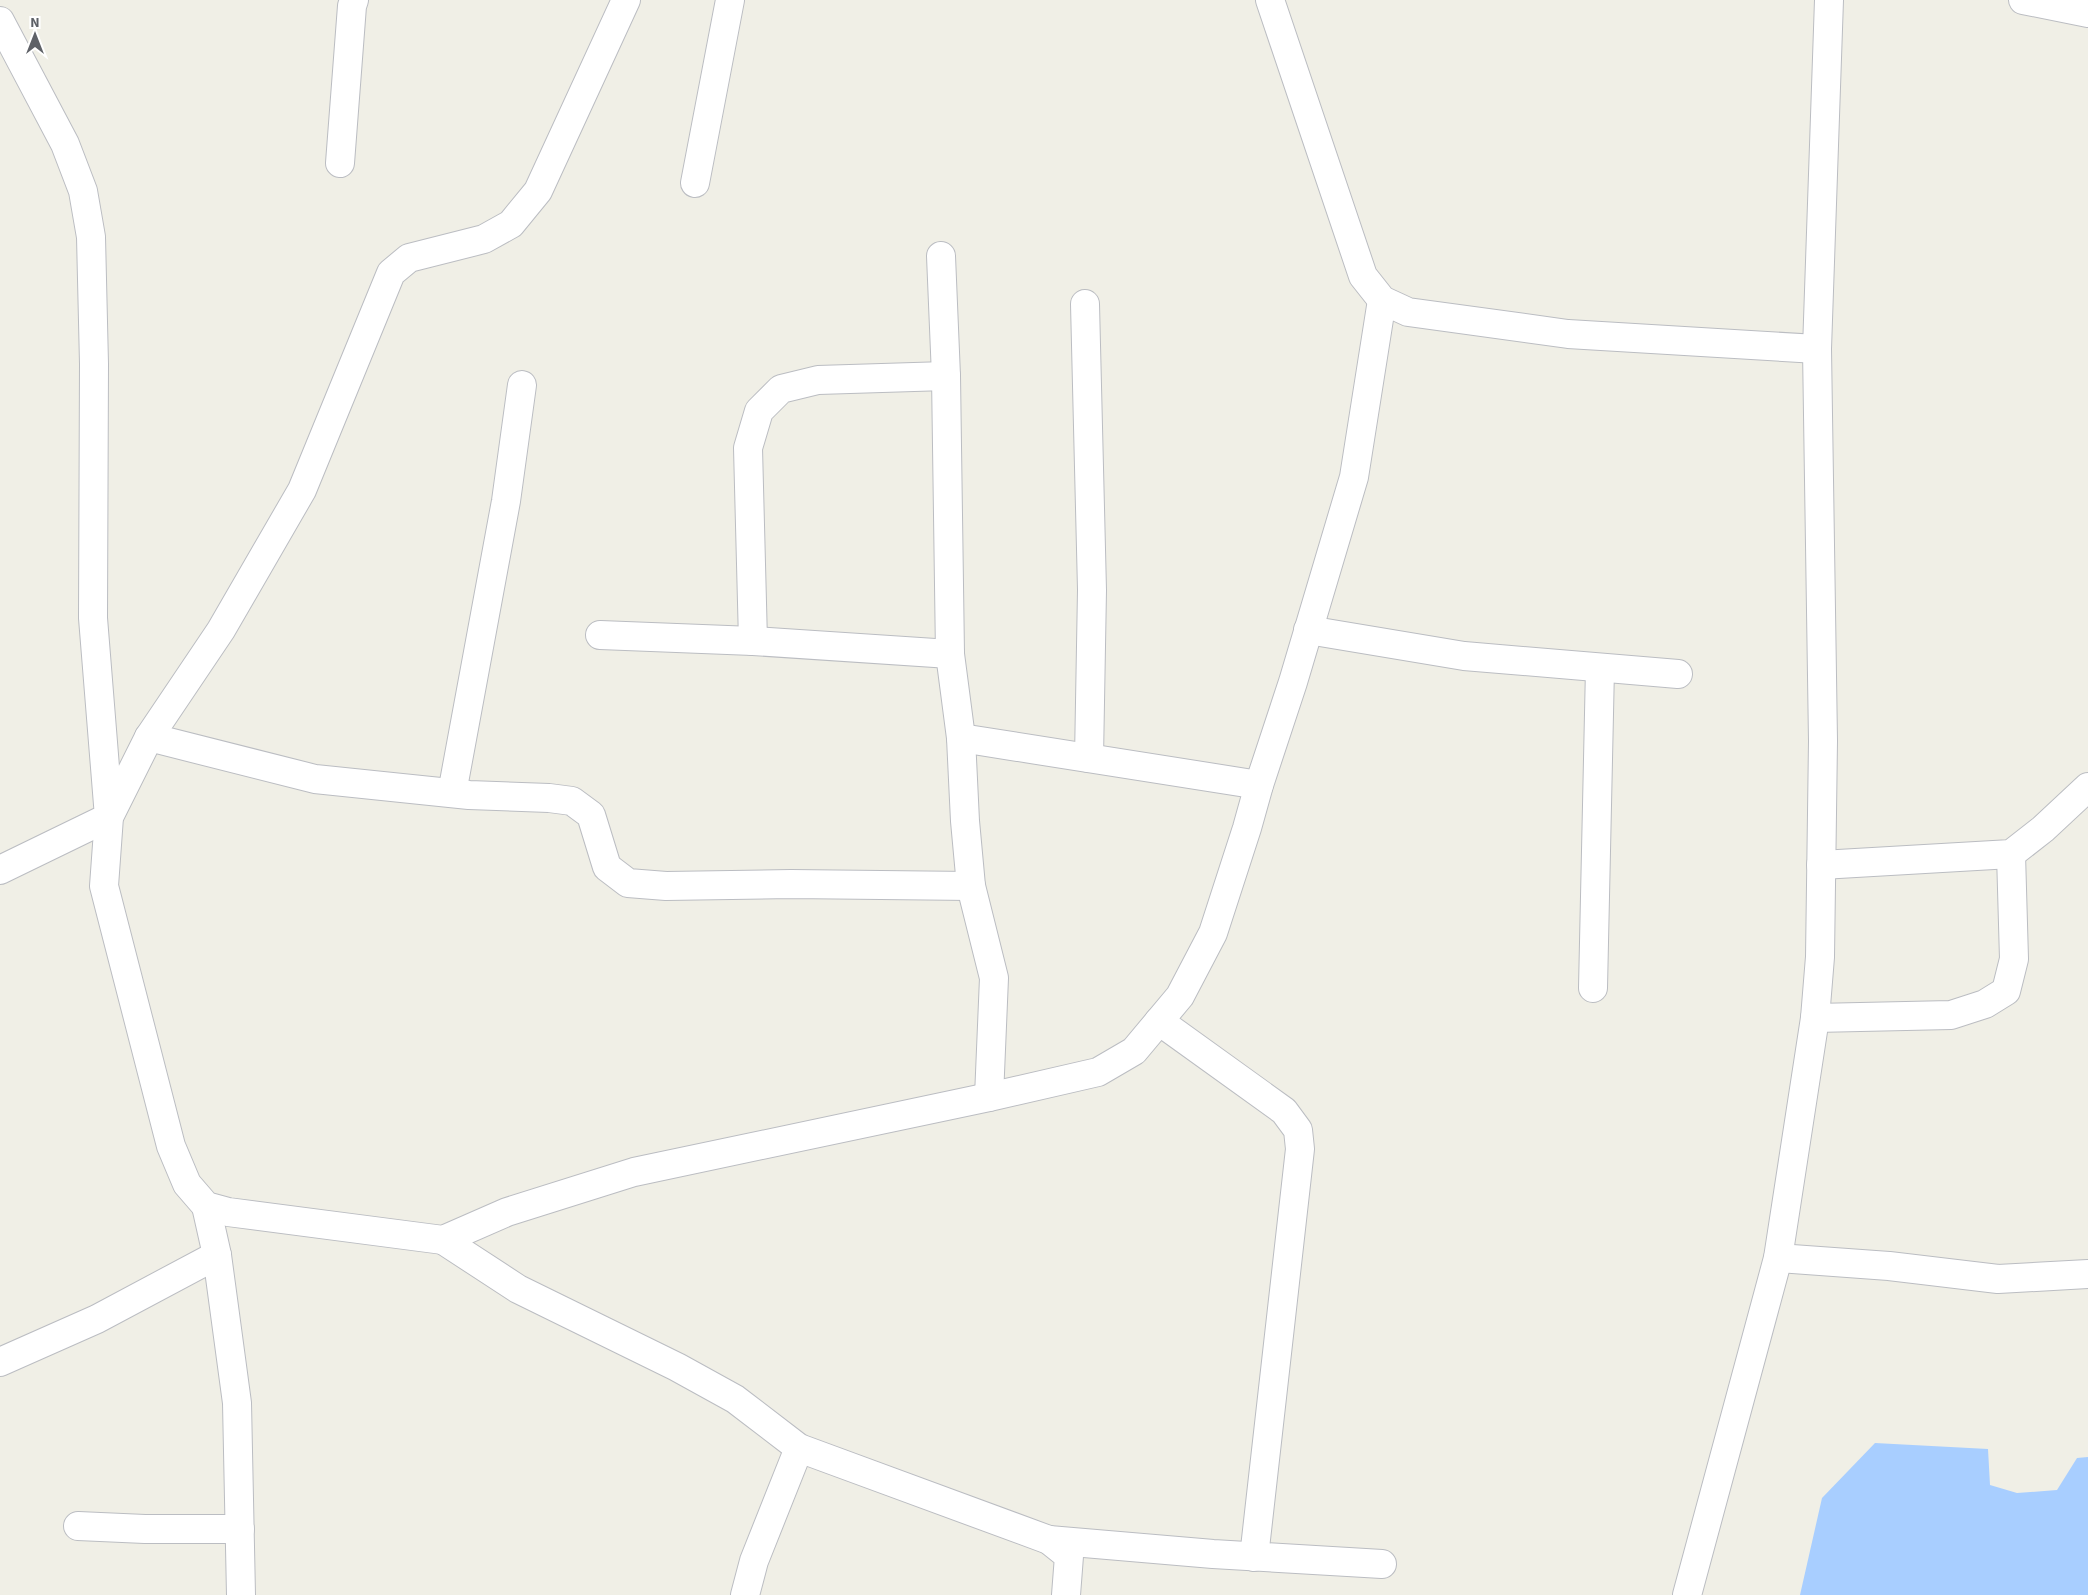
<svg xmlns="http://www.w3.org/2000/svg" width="2088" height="1595" viewBox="0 0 2088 1595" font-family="'Source Sans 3',sans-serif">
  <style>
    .water { fill: #a8ceff }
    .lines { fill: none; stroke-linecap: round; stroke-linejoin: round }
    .minor-casing { stroke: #bbbdc2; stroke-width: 30 }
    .minor { stroke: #fff; stroke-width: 28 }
  </style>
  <rect width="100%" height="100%" fill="#f0efe6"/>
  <polygon class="water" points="1875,1443 1988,1449 1990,1485 2017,1493 2057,1490 2077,1458 2088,1457 2088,1595 1800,1595 1822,1498"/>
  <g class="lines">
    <g class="minor-casing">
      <g id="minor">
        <polyline points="626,0 538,191 511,224 484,239 409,258 391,273 302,490 221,630 149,737 109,817 104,886 171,1146 187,1184 206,1206 228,1212 443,1240 507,1212 634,1172 989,1097 1098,1072 1134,1051 1180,996 1213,933 1247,828 1259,785 1293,682 1354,477 1382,300"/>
        <polyline points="1270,0 1363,276 1382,300 1408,312 1568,334 1817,349"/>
        <polyline points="2023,0 2088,13"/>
        <polyline points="0,21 65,144 83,191 91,237 94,364 93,618 109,817 0,870"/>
        <polyline points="340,163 352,6 354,0"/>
        <polyline points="695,183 730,0"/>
        <polyline points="941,256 946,376 950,654 961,738 965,821 971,886 994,978 989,1097"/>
        <polyline points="1085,304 1092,590 1089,758"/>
        <polyline points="1308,630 1464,656 1678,674"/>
        <polyline points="600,635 753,641 950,654"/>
        <polyline points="753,641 748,448 759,411 781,389 818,380 946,376"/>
        <polyline points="149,737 315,779 469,795 549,798 572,801 591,815 607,867 628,883 666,886 791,884 971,886"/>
        <polyline points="961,738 1259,785"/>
        <polyline points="452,793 506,501 522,385"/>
        <polyline points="1821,865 2011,854 2043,829 2088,787"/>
        <polyline points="1593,988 1600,668"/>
        <polyline points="1815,1018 1951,1015 1985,1004 2006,991 2014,959 2011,854"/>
        <polyline points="1159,1021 1284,1111 1298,1130 1300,1149 1254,1557"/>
        <polyline points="206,1206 217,1255 237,1403 241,1595"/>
        <polyline points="443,1240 518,1289 677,1367 735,1399 799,1448 1049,1540 1069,1556 1066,1595"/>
        <polyline points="1778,1258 1889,1266 1998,1279 2088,1274"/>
        <polyline points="0,1362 97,1319 217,1255"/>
        <polyline points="78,1526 145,1529 240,1529"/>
        <polyline points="1049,1540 1213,1554 1382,1564"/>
        <polyline points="745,1595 754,1561 799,1448"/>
        <polyline points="1687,1595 1778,1258 1815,1018 1820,957 1823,741 1817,349 1829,0"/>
      </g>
    </g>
    <use href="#minor" class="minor"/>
  </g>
  <g transform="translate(35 35)" stroke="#ffffff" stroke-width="4" paint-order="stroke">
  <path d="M0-4L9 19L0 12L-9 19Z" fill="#5e6167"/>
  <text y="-8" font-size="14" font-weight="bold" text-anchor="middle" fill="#5e6167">N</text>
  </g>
</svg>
